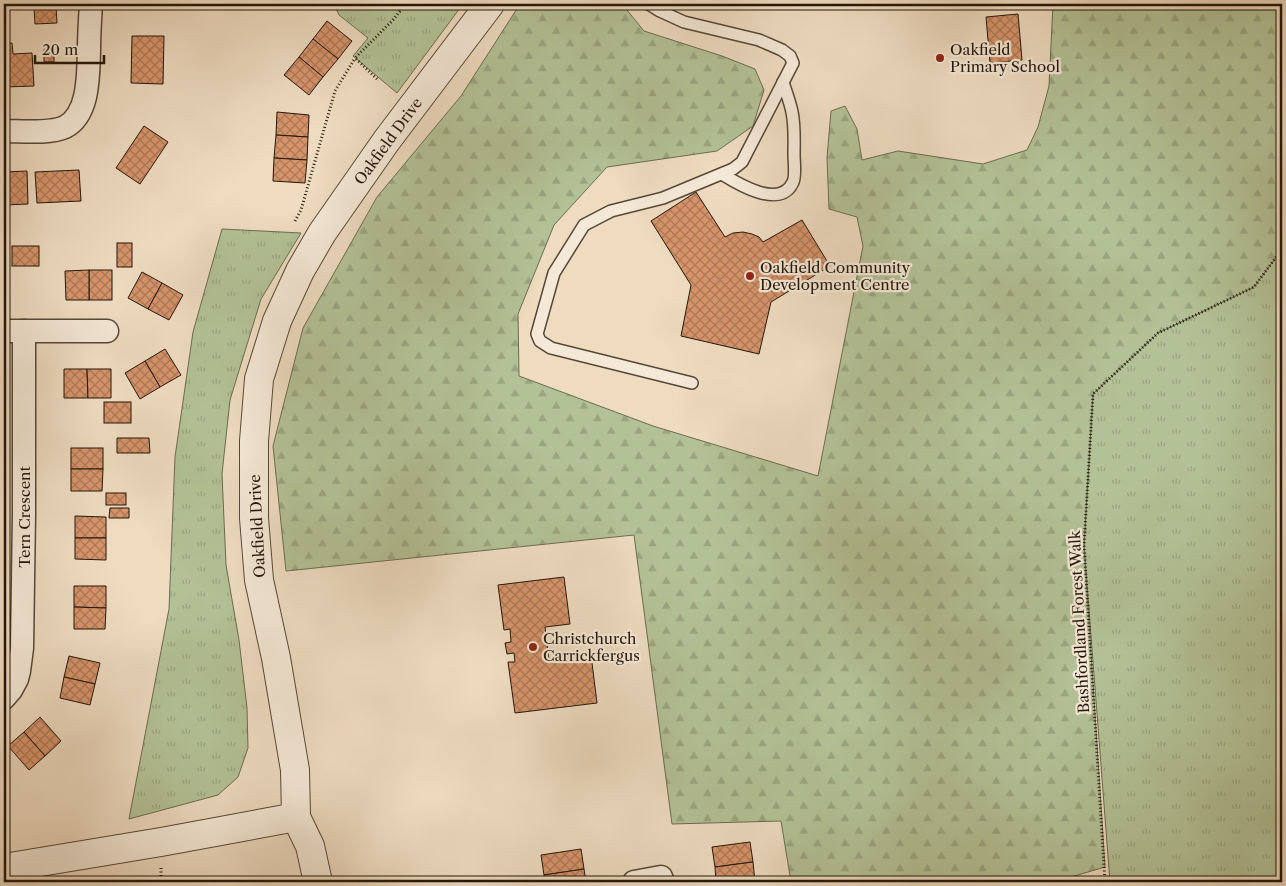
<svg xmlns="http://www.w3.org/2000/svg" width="1286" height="886" viewBox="0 0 1286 886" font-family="'Libre Caslon Text',serif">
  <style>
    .grass { fill: url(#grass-tufts); stroke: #6b6c50 }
    .forest { fill: url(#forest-firs); stroke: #6b6c50 }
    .building { fill: url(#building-cross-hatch); stroke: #23170a }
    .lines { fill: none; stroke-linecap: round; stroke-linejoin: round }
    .service-casing { stroke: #564838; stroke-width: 14 }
    .minor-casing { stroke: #564838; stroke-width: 25 }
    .tertiary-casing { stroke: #564838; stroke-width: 30 }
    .path { stroke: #23170a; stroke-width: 3; stroke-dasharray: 1 2.5; stroke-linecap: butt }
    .service { stroke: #f4e8d6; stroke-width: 11 }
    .minor { stroke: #f4e8d6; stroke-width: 22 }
    .tertiary { stroke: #f4e8d6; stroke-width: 28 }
    .poi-dot { fill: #8f2418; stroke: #f4e8d6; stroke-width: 2 }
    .labels { text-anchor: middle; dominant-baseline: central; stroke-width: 4.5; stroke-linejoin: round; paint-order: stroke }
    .poi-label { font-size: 15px; fill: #23170a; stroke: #f4e8d6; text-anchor: start }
    .street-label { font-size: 15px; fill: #23170a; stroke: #f4e8d6 }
  </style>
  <defs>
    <pattern id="grass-tufts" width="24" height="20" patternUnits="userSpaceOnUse" patternTransform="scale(1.25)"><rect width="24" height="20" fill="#b3c196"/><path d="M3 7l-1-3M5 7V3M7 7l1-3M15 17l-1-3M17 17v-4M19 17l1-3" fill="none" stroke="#9aa580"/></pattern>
    <pattern id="forest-firs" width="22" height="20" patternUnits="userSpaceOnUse" patternTransform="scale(1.25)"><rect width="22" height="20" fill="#b3c196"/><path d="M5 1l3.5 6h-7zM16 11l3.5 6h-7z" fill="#9aa580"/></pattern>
    <pattern id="building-cross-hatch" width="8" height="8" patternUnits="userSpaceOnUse" patternTransform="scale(1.25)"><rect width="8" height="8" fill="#d6946b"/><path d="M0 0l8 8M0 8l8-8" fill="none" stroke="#ad7856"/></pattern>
  </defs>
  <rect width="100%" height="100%" fill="#eedbc0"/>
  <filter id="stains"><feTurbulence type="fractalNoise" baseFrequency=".004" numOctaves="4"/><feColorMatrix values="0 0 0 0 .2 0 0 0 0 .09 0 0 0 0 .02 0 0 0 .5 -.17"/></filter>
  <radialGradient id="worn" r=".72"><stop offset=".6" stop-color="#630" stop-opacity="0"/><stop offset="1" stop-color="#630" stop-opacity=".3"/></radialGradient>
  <g class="grass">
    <polygon points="334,4 463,4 397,93 353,56 368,38 339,15"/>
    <polygon points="222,229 301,233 261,299 230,400 222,474 226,565 239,640 247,708 248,748 238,777 218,795 129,819 169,609 175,457 193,332"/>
    <polygon points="1282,249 1282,882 1110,882 1084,545 1093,394 1158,333 1254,287"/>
  </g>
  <polygon class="forest" points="520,4 622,4 644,31 722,56 755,69 764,90 753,126 717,151 607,167 554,225 518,314 519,376 653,426 818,476 863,246 857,217 829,209 827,158 831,111 845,106 857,129 862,160 898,151 983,164 1027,150 1038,127 1049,86 1053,4 1282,4 1282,249 1254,287 1158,333 1093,394 1084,545 1105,867 1054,882 791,882 781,821 672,824 634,535 286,571 273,446 303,328 377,197 461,96"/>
  <g class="building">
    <polygon points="133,4 165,4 165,9 133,8"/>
    <polygon points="56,7 57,23 35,24 34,8"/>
    <polygon points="1018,14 1022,60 990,63 986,17"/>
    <polygon points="327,21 352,41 338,59 313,39"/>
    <polygon points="132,36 164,36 163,84 131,83"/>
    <polygon points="313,39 338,59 323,77 299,57"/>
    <polygon points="12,43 13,54 32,53 34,86 4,87 4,44"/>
    <polygon points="54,48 54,62 44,62 44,49"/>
    <polygon points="299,57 323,77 309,95 284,75"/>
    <polygon points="277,112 309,115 308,137 276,135"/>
    <polygon points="144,126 168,142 140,184 116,168"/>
    <polygon points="276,135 308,137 307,160 274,158"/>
    <polygon points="274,158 307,160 305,183 273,181"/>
    <polygon points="79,170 81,201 37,203 35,172"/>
    <polygon points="27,171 28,204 4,205 4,172"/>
    <polygon points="696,192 725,237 733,233 743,232 752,234 759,237 763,242 802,220 830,266 771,302 759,354 681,336 691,285 651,221"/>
    <rect x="117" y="243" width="15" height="24"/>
    <rect x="12" y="246" width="27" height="20"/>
    <rect x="89" y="270" width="23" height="30"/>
    <polygon points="89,270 89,300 66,300 65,271"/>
    <polygon points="142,272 162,283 148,309 128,298"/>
    <polygon points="162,283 183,295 169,320 148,309"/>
    <polygon points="165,349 181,375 160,387 145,361"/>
    <polygon points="145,361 160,387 140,399 125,373"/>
    <polygon points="64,369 87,369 88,398 64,398"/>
    <polygon points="87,369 111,369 111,398 88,398"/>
    <rect x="104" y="402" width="27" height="21"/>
    <polygon points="117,438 149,438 150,453 117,453"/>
    <rect x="71" y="448" width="32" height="21"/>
    <polygon points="71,469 103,469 102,491 71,491"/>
    <rect x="106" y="493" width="20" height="12"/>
    <polygon points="110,508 129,508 129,518 109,518"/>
    <polygon points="75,516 106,517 106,538 75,538"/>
    <polygon points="75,538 106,538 106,560 75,559"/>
    <polygon points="564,577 570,624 545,627 549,660 591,655 597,703 515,713 508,662 515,662 514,653 507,654 505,643 511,642 510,629 504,630 498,585"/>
    <polygon points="74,586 106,586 106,608 74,607"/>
    <polygon points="74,607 106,608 105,629 74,629"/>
    <polygon points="69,656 100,663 95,684 64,677"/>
    <polygon points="64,677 95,684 90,705 60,698"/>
    <polygon points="40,717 61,741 45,756 24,732"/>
    <polygon points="24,732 45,756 29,770 8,746"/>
    <polygon points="750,842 753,862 715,867 712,847"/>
    <polygon points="581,849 584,869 544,875 541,855"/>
    <polygon points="753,862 755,882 716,882 715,867"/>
    <polygon points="584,869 586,882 545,882 544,875"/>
  </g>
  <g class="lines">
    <g class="service-casing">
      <g id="service">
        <polyline points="649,4 660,11 684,22 759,40 782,50 790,56 793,63 742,162 733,169 663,198 611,211 584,225 554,273 537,334 540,341 551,348 692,383"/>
        <path d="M722,174C738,184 781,210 793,182C796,176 794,161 794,155C794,141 795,126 792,112C790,102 786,92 783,82"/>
      </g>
    </g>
    <g class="minor-casing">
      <g id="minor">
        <path d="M4,131C20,131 50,134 65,127C90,114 88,73 89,50C89,34 90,19 91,4"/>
        <polyline points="4,331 107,331"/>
        <polyline points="4,698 11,690 17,679 19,671 22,648 24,514 24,331"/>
        <polyline points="634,882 661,877 663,882"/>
      </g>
    </g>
    <g class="tertiary-casing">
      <g id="tertiary">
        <polyline points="296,817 310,846 318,882"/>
        <polyline points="4,868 161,842 296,817 295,770 276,658 259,580 254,518 254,441 259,379 277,321 300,271 322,233 387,140 490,4"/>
      </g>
    </g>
    <g class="path">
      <polyline points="377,79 355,58 392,21 406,4"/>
      <polyline points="295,221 301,210 335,91 355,58"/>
      <polyline points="161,868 161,882"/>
      <polyline points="1105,882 1084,545 1093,394 1158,333 1254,287 1282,249"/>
    </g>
    <use href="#service" class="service"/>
    <use href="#minor" class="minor"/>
    <use href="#tertiary" class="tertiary"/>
  </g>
  <g class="poi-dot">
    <circle cx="940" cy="58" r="5"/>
    <circle cx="750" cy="276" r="5"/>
    <circle cx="533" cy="647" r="5"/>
  </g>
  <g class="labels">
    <g class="poi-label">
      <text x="950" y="49">Oakfield<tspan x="950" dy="17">Primary School</tspan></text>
      <text x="760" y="267">Oakfield Community<tspan x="760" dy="17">Development Centre</tspan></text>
      <text x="543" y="638">Christchurch<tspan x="543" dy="17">Carrickfergus</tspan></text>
    </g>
    <g class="street-label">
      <text transform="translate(388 141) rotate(-54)">Oakfield Drive</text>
      <text transform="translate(24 517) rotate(-90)">Tern Crescent</text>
      <text transform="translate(257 526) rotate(-93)">Oakfield Drive</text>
      <text transform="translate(1079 622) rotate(-93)">Bashfordland Forest Walk</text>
    </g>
  </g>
  <rect width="1286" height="886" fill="none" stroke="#eedbc0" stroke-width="20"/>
  <rect x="5" y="5" width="1276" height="876" fill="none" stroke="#23170a" stroke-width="2.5"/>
  <rect x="10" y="10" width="1266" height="866" fill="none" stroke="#23170a"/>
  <path d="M35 55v8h69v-8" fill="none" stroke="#23170a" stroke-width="2.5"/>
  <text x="42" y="55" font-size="15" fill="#23170a" stroke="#f4e8d6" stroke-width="4" paint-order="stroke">20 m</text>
  <rect width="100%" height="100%" filter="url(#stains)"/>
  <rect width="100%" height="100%" fill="url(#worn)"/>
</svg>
